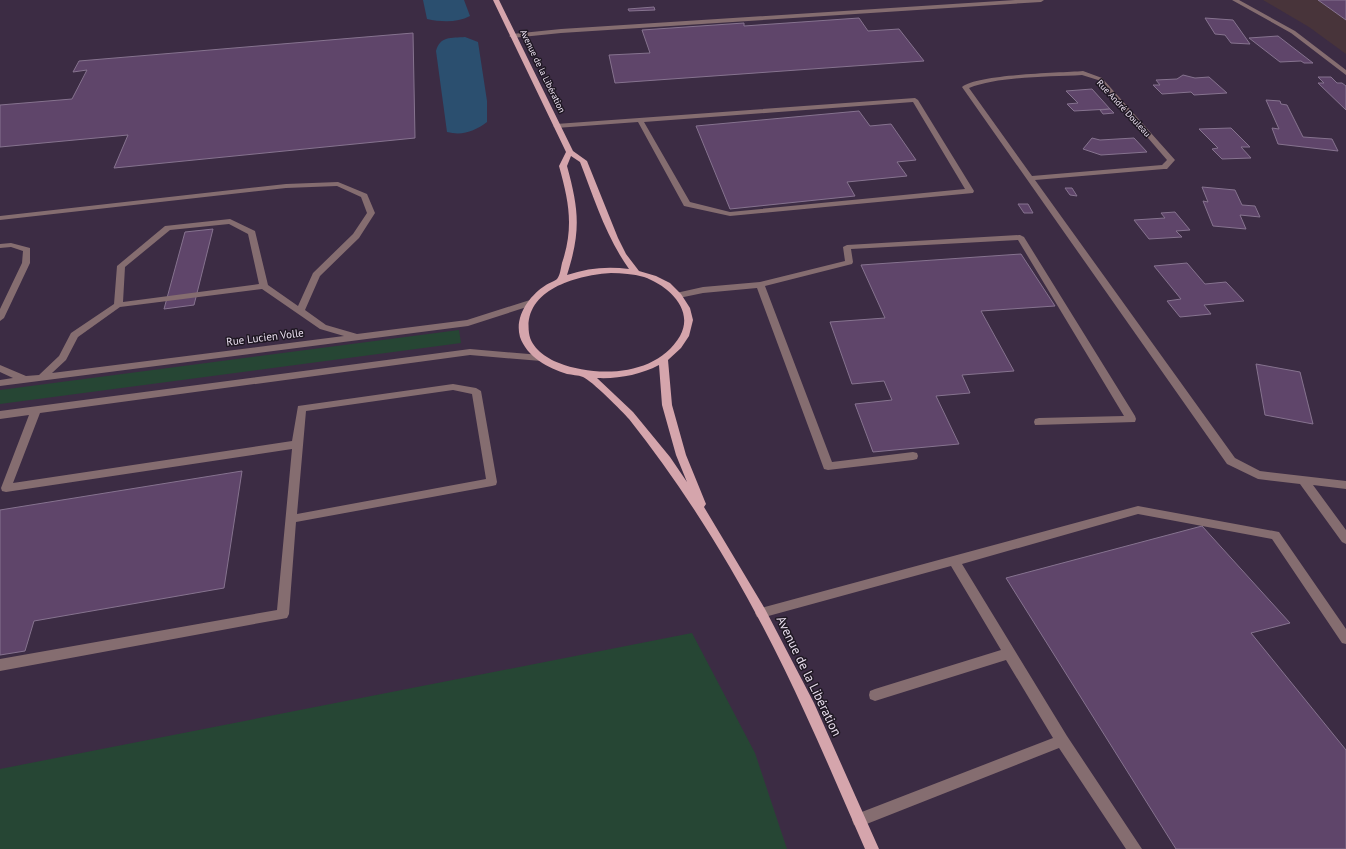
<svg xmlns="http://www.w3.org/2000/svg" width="1346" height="849" viewBox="0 0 1346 849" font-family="'PT Sans',sans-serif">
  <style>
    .industrial { fill: #48343a }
    .green { fill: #264634 }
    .water { fill: #2b4f6f }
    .building { fill: #5f456a; stroke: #86738f }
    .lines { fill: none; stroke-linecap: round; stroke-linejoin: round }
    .minor { fill: #856d70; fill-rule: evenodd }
    .major { fill: #d5a5ac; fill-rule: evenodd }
    .labels { text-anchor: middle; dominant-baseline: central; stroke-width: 3; stroke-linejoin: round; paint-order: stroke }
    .far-street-label { font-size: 9px; fill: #ebe0f0; stroke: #1f1823 }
    .street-label { font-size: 11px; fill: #ebe0f0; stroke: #1f1823 }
    .near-street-label { font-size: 13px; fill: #ebe0f0; stroke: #1f1823 }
  </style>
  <rect width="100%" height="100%" fill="#3c2c44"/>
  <polygon class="industrial" points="1263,0 1346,0 1346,54 1309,27"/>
  <g class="green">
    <polygon points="459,330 461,343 0,404 0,390"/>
    <polygon points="692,633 755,753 787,849 0,849 0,769"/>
  </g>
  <g class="water">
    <path d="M423,0H464L470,16C457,23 441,22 427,19Z"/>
    <path d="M465,37L478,42L487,101V122C475,131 463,136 447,132L436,51C440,36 451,38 465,37Z"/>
  </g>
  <g class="building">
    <polygon points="1318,0 1346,0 1346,20"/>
    <polygon points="654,7 655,10 629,11 628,9"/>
    <polygon points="859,18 868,31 899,29 924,61 615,83 609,55 650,53 642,30 744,23 744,26"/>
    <polygon points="1205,18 1233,20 1250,44 1231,43 1225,35 1215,34"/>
    <polygon points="413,33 415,138 114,168 128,135 0,147 0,105 72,99 87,70 73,72 79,61"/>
    <polygon points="1278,36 1313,63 1304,63 1301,61 1280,62 1249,38"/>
    <polygon points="1183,75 1195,78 1209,77 1227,93 1194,95 1191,92 1162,94 1153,85 1160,85 1156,80 1177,79"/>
    <polygon points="1318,77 1331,77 1337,83 1342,83 1346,86 1346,110 1318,83 1324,83"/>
    <polygon points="1092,89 1110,109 1074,111 1067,104 1078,103 1066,91"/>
    <polygon points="1266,100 1280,101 1281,104 1287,105 1303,137 1332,139 1338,151 1278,144 1272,128 1279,129"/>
    <polygon points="1110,109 1114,113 1103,114 1100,110"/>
    <polygon points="859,111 870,126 891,124 916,160 897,162 907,176 847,182 855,196 730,209 696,126"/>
    <polygon points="1231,128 1250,147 1241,147 1251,158 1222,159 1212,149 1218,148 1199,129"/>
    <polygon points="1092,138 1100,140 1134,138 1147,152 1101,155 1083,149"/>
    <polygon points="1202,187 1235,190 1242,205 1255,206 1260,217 1240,215 1246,229 1213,226 1203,201 1208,202"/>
    <polygon points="1065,188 1072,188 1077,196 1070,195"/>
    <polygon points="1018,204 1028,204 1033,213 1024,213"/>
    <polygon points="1175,212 1190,230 1176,231 1182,237 1149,239 1134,220 1165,218 1161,213"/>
    <polygon points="213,229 194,305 164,309 185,232"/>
    <polygon points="1021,254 1055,306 981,311 1014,371 962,375 970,393 936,396 959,444 873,452 855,404 892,400 884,381 852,384 830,322 885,318 861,265"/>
    <polygon points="1187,263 1205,284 1226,282 1244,301 1204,305 1211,314 1180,317 1167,301 1181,299 1154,266"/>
    <polygon points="1256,364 1300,372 1313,424 1265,415"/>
    <polygon points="242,471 224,588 34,621 25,651 0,655 0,510"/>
    <polygon points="1202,526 1290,623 1251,633 1346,750 1346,849 1176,849 1006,578"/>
  </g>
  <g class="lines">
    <g class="minor">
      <polygon points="1015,0 1044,0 1041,2 561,33 512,38 509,36 512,34 561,29"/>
      <polygon points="1232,0 1239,0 1295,31 1346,70 1346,75 1291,33"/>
      <path d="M1083,71L1102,78L1175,160L1167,169H1164L1035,180L1235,458L1260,471L1346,481V489L1313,485L1346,530V544L1342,542L1300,484L1258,479L1227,464L962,87C978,74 1059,73 1083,71ZM1082,75L1098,80L1167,160L1162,165L1032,176L969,88C999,76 1049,77 1082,75Z"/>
      <path d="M915,98L918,100L974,191L973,193L730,216L684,206L638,122L556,128L553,126L556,124ZM913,102L965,189L730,212L690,202L644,122Z"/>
      <path d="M338,182L367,194L375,213L359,238L320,276L305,310L326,325L357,334L467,320L530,300L534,303L533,305L468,326L0,386V380L13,378L0,372V365L26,376L39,375L59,356L71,333L114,304L117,266L165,226L230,219L255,231L268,285L298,306L313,273L353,234L367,213L361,197L337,186L286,188L0,220V216L286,184ZM229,224L248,234L259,284L123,302L125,267L170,230ZM262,289L320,329L344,336L52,373L66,360L78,337L120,307Z"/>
      <polygon points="1020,235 1024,237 1135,416 1136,419 1135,422 1035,425 1034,422 1035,419 1039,418 1124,416 1018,240 851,249 853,262 852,264 765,286 832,462 913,452 917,453 918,456 917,459 913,460 828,470 824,469 757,288 703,293 679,298 675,295 676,293 703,287 760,282 845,261 843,247 847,245"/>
      <polygon points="11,243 30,248 30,263 4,318 0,321 0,309 22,263 23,251 11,247 0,248 0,244"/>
      <path d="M470,349L541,355L546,358L541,361L470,355L40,413L13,483L292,441L298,406L453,384L476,388L481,391L497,482L496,485L492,486L296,522L289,614L287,618L0,671V659L277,610L292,449L6,492L2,491L1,488L29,415L0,419V411ZM453,390L472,394L486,479L297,514L306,411Z"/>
      <polygon points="1138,506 1279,532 1346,629 1346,644 1342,643 1272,539 1138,514 962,564 1067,736 1142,849 1126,849 1059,748 859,827 854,825 852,820 854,815 1053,738 1006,660 875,701 870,699 869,695 870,691 875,689 1001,650 951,566 761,618 757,617 755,613 757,609"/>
    </g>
    <path class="major" d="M493,0H499L573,151L587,161L618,238L626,254L639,271L656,276L670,283L681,294L690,308L693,320L689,336L681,348L668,360L672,405L686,455L706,504L704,507L765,609L814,703L879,849H865C845,804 826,758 805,713C759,611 699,507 629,419C623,412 591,380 583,377C578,375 572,375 567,374C548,368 527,357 520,337C514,316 530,295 546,285C549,283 555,281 557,279C560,276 561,267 562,263C574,227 569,202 559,166L566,152ZM571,156L580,162C594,198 606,237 629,269C608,266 587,268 567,275C581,231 579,210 567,166ZM611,273C622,273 633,274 644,277C667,285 695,309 680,336C657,376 597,378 559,363C546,358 531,348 529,333C523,289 578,275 611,273ZM659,365L662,405L676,455L687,482L670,457L633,412L597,378C618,379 640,375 659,365Z"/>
  </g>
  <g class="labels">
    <g class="far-street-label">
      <text transform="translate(543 71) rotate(64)">Avenue de la Libération</text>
      <text transform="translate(1124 108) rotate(47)">Rue André Douleau</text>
    </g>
    <g class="street-label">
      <text transform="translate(265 337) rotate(-7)">Rue Lucien Volle</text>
    </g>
    <g class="near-street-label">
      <text transform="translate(809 676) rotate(64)">Avenue de la Libération</text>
    </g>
  </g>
</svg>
